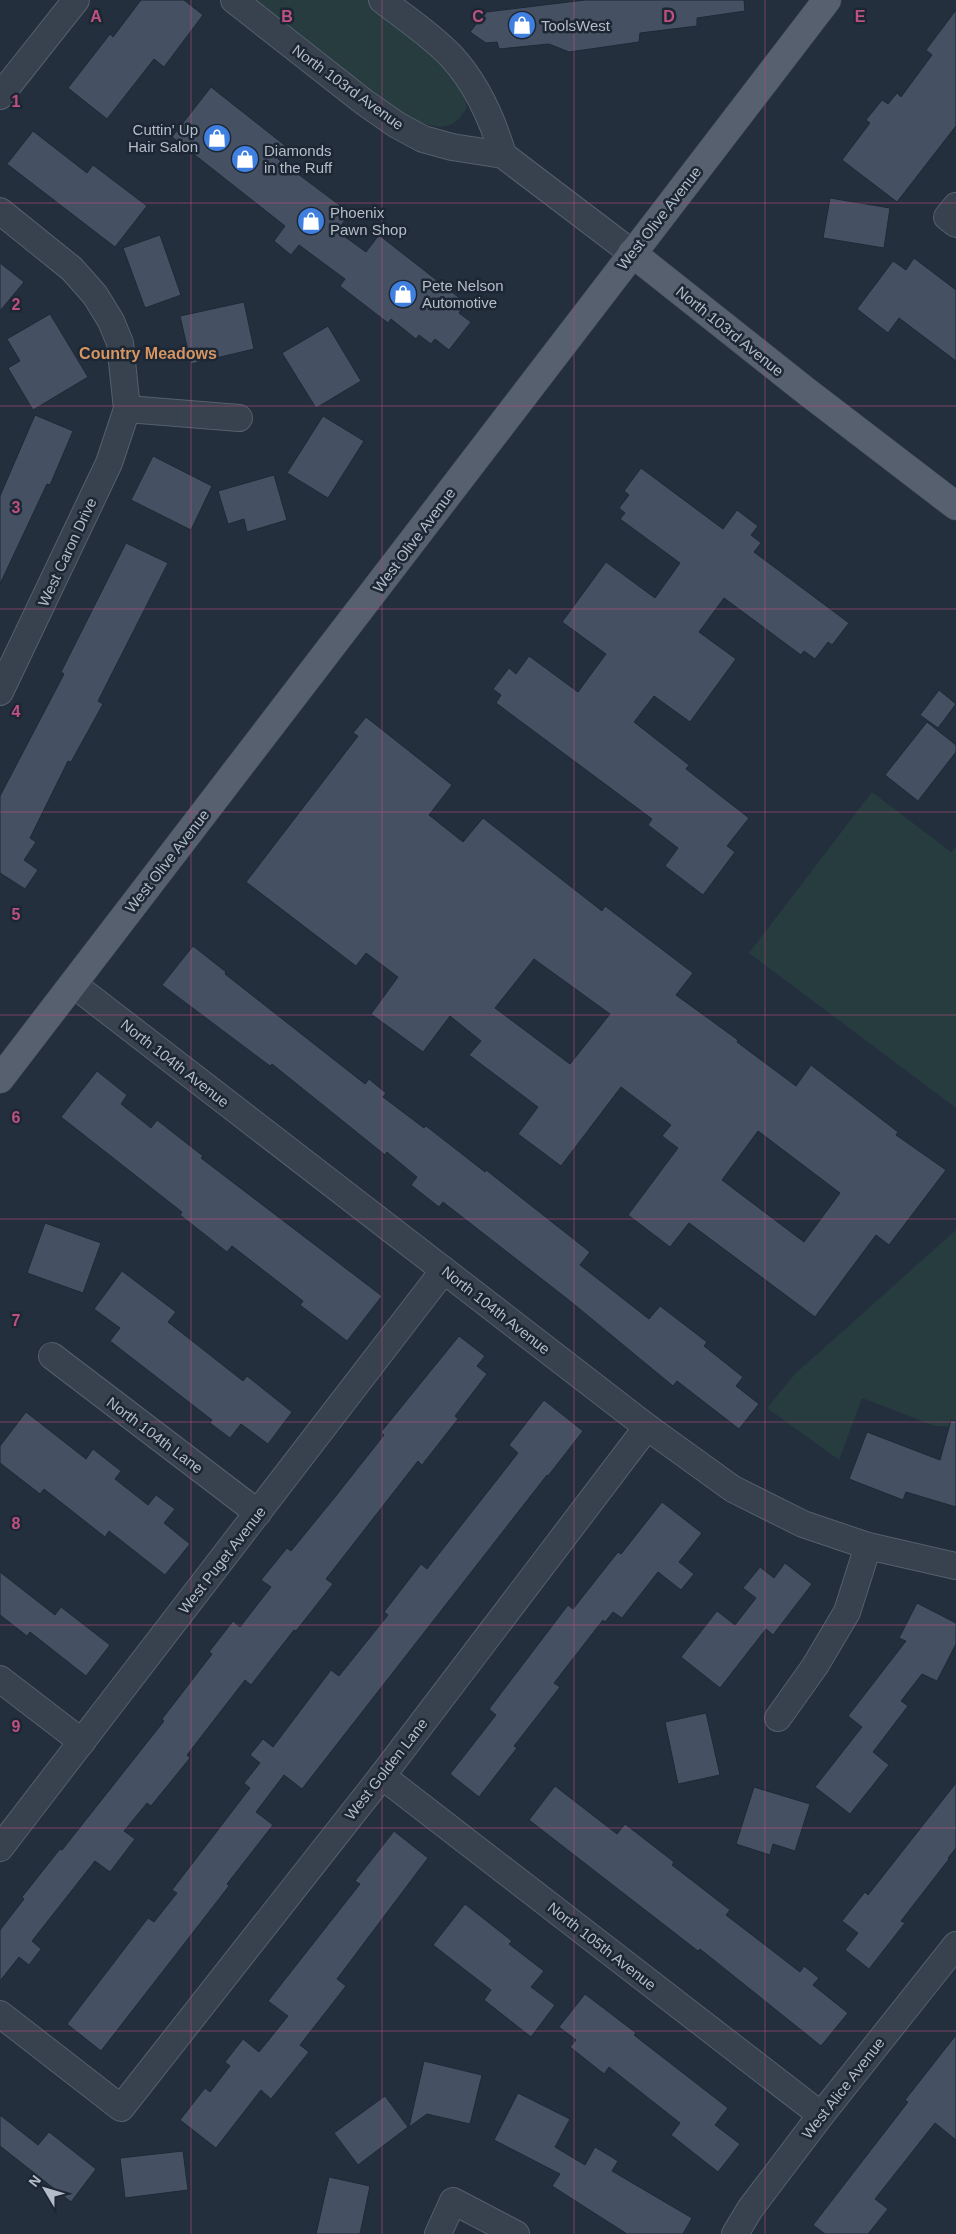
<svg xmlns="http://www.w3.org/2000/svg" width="956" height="2234" viewBox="0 0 956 2234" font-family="Helvetica,sans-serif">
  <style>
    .green { fill: #263c3f }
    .building { fill: #455162; stroke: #1f2835; fill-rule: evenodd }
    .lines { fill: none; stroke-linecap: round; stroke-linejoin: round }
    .minor-casing { stroke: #565f6c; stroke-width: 28 }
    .major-casing { stroke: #414a57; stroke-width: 29 }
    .minor { stroke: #38414e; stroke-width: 26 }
    .major { stroke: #56606e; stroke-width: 28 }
    .grid { fill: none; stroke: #bd5182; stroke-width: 1; stroke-opacity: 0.55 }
    .labels { text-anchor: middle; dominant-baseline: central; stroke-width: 5; stroke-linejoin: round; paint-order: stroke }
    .poi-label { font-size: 15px; fill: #b4bcc9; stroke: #1d2633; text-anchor: start }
    .street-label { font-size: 15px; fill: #b4bcc9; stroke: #1d2633 }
    .neighbourhood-label { font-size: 16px; font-weight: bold; fill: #d59563; stroke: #1d2633 }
    .grid-label { font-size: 16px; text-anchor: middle; font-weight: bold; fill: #bd5182; stroke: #1d2633; stroke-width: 5; stroke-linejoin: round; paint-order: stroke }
  </style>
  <rect width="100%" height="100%" fill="#242f3e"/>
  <g class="green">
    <path d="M252,0H369L433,50L463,93L467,107C452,136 434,126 408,119Z"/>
    <polygon points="872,792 951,852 956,846 956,1108 749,953"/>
    <polygon points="956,1230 956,1427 935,1426 862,1398 839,1460 767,1408 795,1374"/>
  </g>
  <g class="building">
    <polygon points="141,0 184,0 203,15 164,67 154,59 107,119 68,88 110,34 113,37"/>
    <polygon points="585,0 744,0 745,11 697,18 697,26 640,33 639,42 569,52 549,44 499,49 497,42 486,43 470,32 486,12"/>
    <polygon points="956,10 956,126 897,202 842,160 870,123 866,120 882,100 888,104 897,93 901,97 932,55 926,50"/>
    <polygon points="211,87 287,147 278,159 350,213 337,231 366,252 379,235 466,303 459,313 471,322 449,350 435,339 431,344 419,335 416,339 391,319 388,323 340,286 345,279 299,245 291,255 274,241 285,226 172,137"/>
    <polygon points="33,131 87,173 93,165 147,206 115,247 7,164"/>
    <polygon points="830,198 890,208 884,248 823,238"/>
    <polygon points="160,235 181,295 145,308 123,248"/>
    <polygon points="914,258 956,290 956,361 899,318 888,333 857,309 893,261 906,270"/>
    <polygon points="0,263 24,282 0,311"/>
    <polygon points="244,302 254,349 191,364 180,316"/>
    <polygon points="50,314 88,377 33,410 8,368 20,361 7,339"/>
    <polygon points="328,326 361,381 316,408 282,353"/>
    <polygon points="35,415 73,431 50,485 47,484 0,584 0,496"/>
    <polygon points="323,416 364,441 328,498 287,473"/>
    <polygon points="153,456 212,486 191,530 131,500"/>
    <polygon points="641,468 723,529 737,510 758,526 751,535 761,543 754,552 849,623 832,645 828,642 815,659 804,651 801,655 724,598 699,632 736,659 690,722 654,696 634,722 689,765 686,769 749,818 727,846 735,852 703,895 665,866 678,848 648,825 652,819 496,703 501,695 493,689 509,668 516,674 529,656 578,692 606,654 562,622 606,562 655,598 680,563 620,519 625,513 619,508 629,495 624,491"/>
    <polygon points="274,475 287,520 247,532 244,519 228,524 218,491"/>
    <polygon points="126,543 168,563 98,701 103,704 71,762 68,761 30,838 36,842 24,860 38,870 25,889 0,873 0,796 64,674 61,672"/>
    <polygon points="939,690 956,704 938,728 920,715"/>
    <path d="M366,717L452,785L429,815L463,842L483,818L602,911L605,906L693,973L676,995L738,1040L737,1042L796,1086L811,1065L898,1132L896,1135L946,1170L889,1245L876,1235L815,1317L689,1223L670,1247L628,1215L678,1148L662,1136L671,1125L621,1087L561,1166L518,1134L538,1107L469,1055L481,1041L450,1016L423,1052L371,1014L398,977L366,953L356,966L246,882L358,736L353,733ZM534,959L610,1014L570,1064L495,1008ZM758,1131L840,1193L804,1242L722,1180Z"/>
    <polygon points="927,722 956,745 956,752 918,801 885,775"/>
    <polygon points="193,946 226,972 225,974 365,1084 369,1079 386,1093 383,1097 424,1128 426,1126 485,1172 486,1170 590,1252 580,1265 649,1319 660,1306 707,1342 704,1346 743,1377 736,1386 759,1404 739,1429 677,1381 673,1386 570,1301 443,1202 439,1207 411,1185 417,1177 387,1152 385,1155 272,1064 270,1066 162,985"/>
    <polygon points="97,1071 127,1095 121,1104 151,1128 157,1120 203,1156 201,1158 382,1296 347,1341 300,1305 303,1301 232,1246 227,1252 180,1215 182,1212 61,1117"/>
    <polygon points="45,1223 101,1243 83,1293 27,1273"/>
    <polygon points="122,1271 176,1312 168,1322 243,1381 247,1376 292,1412 268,1444 241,1424 230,1438 210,1423 212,1420 110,1341 120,1328 94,1309"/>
    <polygon points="459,1336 485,1356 477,1366 487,1374 455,1416 458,1419 422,1465 418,1461 326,1579 333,1584 296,1631 294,1630 251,1685 245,1680 187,1755 190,1758 151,1806 147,1803 124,1831 135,1839 110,1872 95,1861 32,1941 41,1949 29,1965 19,1957 0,1981 0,1930 24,1899 22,1897 60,1849 62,1850 164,1721 162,1719 212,1654 209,1652 233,1621 240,1627 271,1587 261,1580 287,1548 291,1551 335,1497 384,1435 381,1432"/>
    <polygon points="544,1400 583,1431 548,1476 547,1475 302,1789 284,1775 256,1812 273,1825 227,1884 229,1886 101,2051 67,2024 148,1918 154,1922 177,1893 172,1890 250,1788 244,1783 260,1763 250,1755 263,1739 273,1747 331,1670 339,1676 388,1615 384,1612 421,1564 427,1569 518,1453 509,1445"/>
    <polygon points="26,1412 86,1459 93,1449 121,1471 115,1479 148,1505 156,1495 175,1509 164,1523 190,1544 165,1575 109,1531 105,1537 44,1489 40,1494 0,1463 0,1446"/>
    <polygon points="951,1420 956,1421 956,1507 906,1492 903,1500 849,1479 867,1432 940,1460"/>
    <polygon points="662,1502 702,1533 679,1562 694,1574 681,1590 658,1572 622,1618 613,1612 605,1622 603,1620 554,1683 560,1687 514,1746 517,1748 479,1797 450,1774 496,1715 489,1709 568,1605 573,1609 618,1552 621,1554"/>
    <polygon points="785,1563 812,1584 773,1635 766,1629 720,1688 681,1657 717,1611 735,1625 756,1598 743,1588 760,1567 774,1578"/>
    <polygon points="0,1572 55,1615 61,1607 110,1645 86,1676 30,1632 27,1636 0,1615"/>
    <polygon points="917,1603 956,1623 956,1644 937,1681 922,1674 901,1701 908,1706 873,1752 889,1765 850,1814 815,1787 862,1727 848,1716 906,1641 899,1638"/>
    <polygon points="706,1713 720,1775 678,1784 665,1722"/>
    <polygon points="956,1783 956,1848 948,1858 949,1859 901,1921 905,1923 869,1969 845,1950 858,1933 842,1921 865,1892 868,1895"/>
    <polygon points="555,1786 617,1834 625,1824 674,1862 672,1865 730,1910 726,1915 800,1972 804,1966 819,1978 813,1985 848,2013 821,2046 700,1949 698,1951 529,1820"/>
    <polygon points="754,1787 810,1804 795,1851 773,1844 770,1855 736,1844"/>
    <polygon points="394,1831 428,1858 337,1979 346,1986 300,2045 309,2052 271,2099 261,2090 216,2148 180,2120 205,2088 210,2092 230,2066 225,2062 243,2039 259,2052 288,2016 268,2001 360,1884 355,1881"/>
    <polygon points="465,1904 512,1941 509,1944 544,1971 531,1987 555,2005 531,2037 484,2000 491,1990 433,1945"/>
    <polygon points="585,1994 636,2033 634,2035 728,2108 715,2125 740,2144 718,2172 671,2135 680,2123 609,2067 604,2074 570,2047 576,2040 559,2027"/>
    <polygon points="956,2035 956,2140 935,2123 875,2199 888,2209 868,2234 825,2234 813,2225 908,2102 905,2100"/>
    <polygon points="424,2061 482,2075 470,2124 427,2114 409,2127"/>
    <polygon points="518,2093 570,2119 555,2147 585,2165 595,2147 618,2161 612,2171 692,2218 683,2234 627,2234 552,2186 560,2174 494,2140"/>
    <polygon points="385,2096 408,2127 358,2165 334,2133"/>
    <polygon points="0,2115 38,2145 49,2132 96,2169 71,2202 0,2146"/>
    <polygon points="183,2151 188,2190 125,2198 120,2158"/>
    <polygon points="329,2177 370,2186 360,2234 316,2234"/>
  </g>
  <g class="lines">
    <g class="minor-casing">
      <g id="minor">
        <polyline points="234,0 364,102 397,125 423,139 452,147 503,155 632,253"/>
        <path d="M382,0C405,18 431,35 451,56C476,83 493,121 503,155"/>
        <polyline points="0,96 76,0"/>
        <polyline points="956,206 947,217 956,224"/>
        <polyline points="0,211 72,269 95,295 111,321 120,343 127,409 109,463 0,692"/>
        <polyline points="127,409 239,418"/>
        <polyline points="73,984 647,1427 733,1489 803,1524 868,1546 956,1566"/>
        <polyline points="52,1356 258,1513"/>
        <polyline points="0,1679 82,1742"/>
        <polyline points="778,1718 815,1666 847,1612 868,1546"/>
        <polyline points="382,1776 821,2115"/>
        <polyline points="0,1848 444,1270"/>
        <polyline points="0,2014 121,2108 382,1776 647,1427"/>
        <polyline points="438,2234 453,2201 516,2234"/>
        <polyline points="735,2234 750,2209 821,2115 956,1945"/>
      </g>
    </g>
    <g class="major-casing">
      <g id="major">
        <polyline points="632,253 806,391 956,506"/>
        <polyline points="0,1079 827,0"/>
      </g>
    </g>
    <use href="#minor" class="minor"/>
    <use href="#major" class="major"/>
  </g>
  <path class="grid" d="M191,0V2234M382,0V2234M574,0V2234M765,0V2234M0,203H956M0,406H956M0,609H956M0,812H956M0,1015H956M0,1219H956M0,1422H956M0,1625H956M0,1828H956M0,2031H956"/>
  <defs>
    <g id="shop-disc" transform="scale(1.4375)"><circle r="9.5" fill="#3f7fe0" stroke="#1d2633"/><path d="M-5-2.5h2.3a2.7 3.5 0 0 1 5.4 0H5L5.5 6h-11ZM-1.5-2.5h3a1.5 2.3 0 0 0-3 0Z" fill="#fff"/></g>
  </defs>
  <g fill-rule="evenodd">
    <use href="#shop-disc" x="522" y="25"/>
    <use href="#shop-disc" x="217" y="138"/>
    <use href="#shop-disc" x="245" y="159"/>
    <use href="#shop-disc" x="311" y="221"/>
    <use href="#shop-disc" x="403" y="294"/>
  </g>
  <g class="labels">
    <g class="poi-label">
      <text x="541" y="25">ToolsWest</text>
      <text x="198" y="129" text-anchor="end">Cuttin' Up<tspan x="198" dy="17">Hair Salon</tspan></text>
      <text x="264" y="150">Diamonds<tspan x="264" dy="17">in the Ruff</tspan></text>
      <text x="330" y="212">Phoenix<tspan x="330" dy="17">Pawn Shop</tspan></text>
      <text x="422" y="285">Pete Nelson<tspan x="422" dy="17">Automotive</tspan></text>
    </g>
    <g class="street-label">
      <text transform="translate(348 87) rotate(36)">North 103rd Avenue</text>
      <text transform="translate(659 218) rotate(-52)">West Olive Avenue</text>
      <text transform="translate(730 331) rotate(39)">North 103rd Avenue</text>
      <text transform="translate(414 540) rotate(-53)">West Olive Avenue</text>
      <text transform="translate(67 552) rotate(-65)">West Caron Drive</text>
      <text transform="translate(167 861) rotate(-52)">West Olive Avenue</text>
      <text transform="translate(175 1063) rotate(38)">North 104th Avenue</text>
      <text transform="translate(496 1310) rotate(38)">North 104th Avenue</text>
      <text transform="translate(155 1435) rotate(37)">North 104th Lane</text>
      <text transform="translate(222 1560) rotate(-52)">West Puget Avenue</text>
      <text transform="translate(386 1769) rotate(-52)">West Golden Lane</text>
      <text transform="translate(602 1946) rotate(38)">North 105th Avenue</text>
      <text transform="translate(843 2088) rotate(-52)">West Alice Avenue</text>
    </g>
    <g class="neighbourhood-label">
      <text x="148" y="353">Country Meadows</text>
    </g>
  </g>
  <g class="grid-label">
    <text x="96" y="22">A</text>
    <text x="287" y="22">B</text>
    <text x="478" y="22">C</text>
    <text x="669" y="22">D</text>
    <text x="860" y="22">E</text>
    <text x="16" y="107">1</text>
    <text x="16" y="310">2</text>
    <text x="16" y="513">3</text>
    <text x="16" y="717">4</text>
    <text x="16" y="920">5</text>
    <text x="16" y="1123">6</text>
    <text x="16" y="1326">7</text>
    <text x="16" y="1529">8</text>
    <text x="16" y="1732">9</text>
  </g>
  <g transform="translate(45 2189) rotate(308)" stroke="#1d2633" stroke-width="4" paint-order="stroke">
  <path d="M0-4L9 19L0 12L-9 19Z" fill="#b4bcc9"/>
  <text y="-8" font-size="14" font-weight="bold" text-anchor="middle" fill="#b4bcc9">N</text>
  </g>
</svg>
